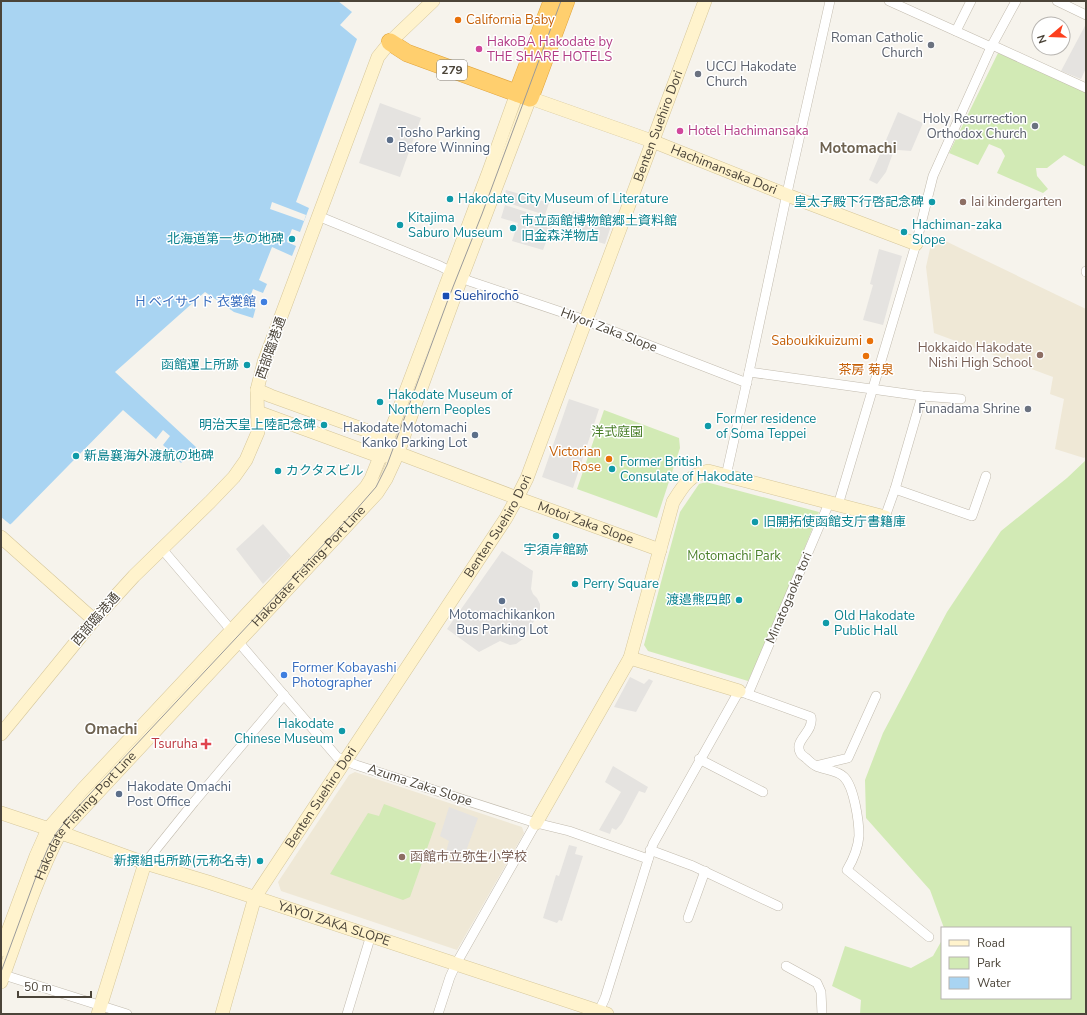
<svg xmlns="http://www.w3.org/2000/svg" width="1087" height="1015" viewBox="0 0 1087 1015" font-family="'Nunito Sans','Noto Sans JP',sans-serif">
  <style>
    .education { fill: #efe8d6 }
    .green { fill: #d2eab5 }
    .parking { fill: #e5e3e0 }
    .water { fill: #a9d4f2 }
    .pier { fill: #f6f3ec }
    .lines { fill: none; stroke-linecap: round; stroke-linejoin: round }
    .street-casing { stroke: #c2bbae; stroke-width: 10 }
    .secondary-casing { stroke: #d6c79b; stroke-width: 14 }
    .highway-casing { stroke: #e0a43c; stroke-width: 18 }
    .street { stroke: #fff; stroke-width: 9 }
    .secondary { stroke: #fff3cd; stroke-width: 13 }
    .highway { stroke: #ffcf6e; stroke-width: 17 }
    .tram { stroke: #9a9a9a; stroke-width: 1 }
    .food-dot { fill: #e8710a; stroke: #fff; stroke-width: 1.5 }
    .worship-dot { fill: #6b7280; stroke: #fff; stroke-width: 1.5 }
    .hotel-dot { fill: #d1479c; stroke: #fff; stroke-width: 1.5 }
    .service-dot { fill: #5c6f8a; stroke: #fff; stroke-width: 1.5 }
    .culture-dot { fill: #0f9aa8; stroke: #fff; stroke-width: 1.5 }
    .education-dot { fill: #8d6e63; stroke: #fff; stroke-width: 1.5 }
    .transit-dot { fill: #1a4fb4; stroke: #fff; stroke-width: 1.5 }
    .shop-dot { fill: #3f7fe0; stroke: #fff; stroke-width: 1.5 }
    .health-dot { fill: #e0444e; stroke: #fff; stroke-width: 1.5 }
    .labels { text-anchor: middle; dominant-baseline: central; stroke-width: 3; stroke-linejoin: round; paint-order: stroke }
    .shield { fill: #fff; stroke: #817c74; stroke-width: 1 }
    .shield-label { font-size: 12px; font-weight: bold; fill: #4b4439 }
    .food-label { font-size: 13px; fill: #c56008; stroke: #fff; text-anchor: end }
    .worship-label { font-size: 13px; fill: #5b616d; stroke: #fff; text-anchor: end }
    .hotel-label { font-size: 13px; fill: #b23c85; stroke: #fff; text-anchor: start }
    .street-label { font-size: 13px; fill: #4b4439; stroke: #fff }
    .service-label { font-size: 13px; fill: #4e5e75; stroke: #fff; text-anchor: start }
    .culture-label { font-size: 13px; fill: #0d838f; stroke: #fff; text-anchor: start }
    .education-label { font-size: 13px; fill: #785e54; stroke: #fff; text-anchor: start }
    .transit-label { font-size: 13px; fill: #164399; stroke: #fff; text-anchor: start }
    .shop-label { font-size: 13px; fill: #366cbe; stroke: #fff; text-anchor: end }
    .park-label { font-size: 13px; fill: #4a7f2a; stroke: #fff }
    .health-label { font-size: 13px; fill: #be3a42; stroke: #fff; text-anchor: end }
    .quarter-label { font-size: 15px; font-weight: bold; fill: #6e6250; stroke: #fff }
  </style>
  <rect width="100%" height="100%" fill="#f6f3ec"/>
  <g class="education">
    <polygon points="933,235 1086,309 1086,456 1084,458 1055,449 1064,399 1050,394 1053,377 934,333 926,267"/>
    <polygon points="355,772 522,827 524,833 457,950 281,891 278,882 349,775"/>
  </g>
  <g class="green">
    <polygon points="998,53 1086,92 1086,167 1064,155 1047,168 1036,168 1037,176 1048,189 1043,193 997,173 1005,156 1001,149 989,144 978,165 949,153"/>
    <polygon points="604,410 679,438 680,448 657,518 577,489"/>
    <polygon points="1086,460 1086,1014 860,1014 861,1000 832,986 845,946 911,968 933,956 942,940 942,998 1070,998 1070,928 944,928 930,890 866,818 865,780 883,733 947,612 1001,531 1067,478"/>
    <polygon points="706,482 819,512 771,632 748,681 648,651 644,645 680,512 699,484"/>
    <polygon points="384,804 436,823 410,897 403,900 330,874 368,813 379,816"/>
  </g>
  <g class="parking">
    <polygon points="1086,24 1086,68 1081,79 1061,71"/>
    <polygon points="380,103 421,118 400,177 359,163"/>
    <polygon points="898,112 923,123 911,151 898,150 893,153 886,172 877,184 869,180"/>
    <polygon points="506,190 549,203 545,215 502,201"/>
    <polygon points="505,205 554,221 543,250 512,241 518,223 501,218"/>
    <polygon points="573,211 612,223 605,244 567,233"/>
    <polygon points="879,249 902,256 883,325 863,320 873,285 870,284"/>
    <polygon points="569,399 599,409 573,488 542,477"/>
    <polygon points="263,524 291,556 263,584 236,549"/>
    <polygon points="502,551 533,571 531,589 533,594 537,598 540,604 540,611 523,639 516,644 510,645 500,641 479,652 447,629"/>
    <polygon points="630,677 644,684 649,679 653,681 636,712 614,707"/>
    <polygon points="613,766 648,787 645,793 639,791 622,823 616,830 612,828 610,834 599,830 621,792 605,782"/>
    <polygon points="449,807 478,818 466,851 472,852 469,864 446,852 449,841 440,836"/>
    <polygon points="569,845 577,847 575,854 583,856 562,921 559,920 557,923 543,918 556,875 559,876"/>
  </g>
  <polygon class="water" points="1,1 338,1 352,12 340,25 357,39 296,202 309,208 300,232 292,229 287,242 296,246 292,256 272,247 259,280 267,284 263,293 253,289 248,303 256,307 253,318 234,312 205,292 115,372 197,448 181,463 163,445 170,436 163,430 156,439 123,410 12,523 1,532"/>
  <g class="pier">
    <polygon points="272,202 306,215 304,221 270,209"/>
    <polygon points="1,517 12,526 1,534"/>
  </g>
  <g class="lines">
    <g class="street-casing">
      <g id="street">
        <polyline points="889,1 991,47"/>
        <polyline points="1057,1 1086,15"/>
        <polyline points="956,31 971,1"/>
        <polyline points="992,45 1086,88"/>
        <polyline points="318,216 440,266 469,281 576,317 747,383"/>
        <polyline points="1086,272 1086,271"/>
        <polyline points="749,372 922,396 961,399"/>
        <polyline points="726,476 749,372 789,184 830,1"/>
        <polyline points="895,489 972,516 986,476"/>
        <polyline points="838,505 916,244 933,176 991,47 1016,1"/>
        <polyline points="885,517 895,489 922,396"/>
        <polyline points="162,549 226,624 235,638 337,757 356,765 536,823 569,831 648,859"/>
        <polyline points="748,694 829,503"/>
        <polyline points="699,759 763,792"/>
        <polyline points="819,765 848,758 876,696"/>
        <polyline points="650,850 693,866 778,906"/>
        <polyline points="145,863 194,802 284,695"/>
        <polyline points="688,918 705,871"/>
        <polyline points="786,966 817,983 821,992 822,1014"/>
        <polyline points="1,974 127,1014"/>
        <path d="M599,1011L605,998L653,844L739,691L811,717C814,732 794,740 800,752C801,755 803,756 806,758C809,761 812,764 816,766C824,770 837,770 844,777C854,787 859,821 859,836C858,848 853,860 847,870L929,937"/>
        <polyline points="347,1014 371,935"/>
        <polyline points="438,1014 450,977 456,964 536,823"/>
      </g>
    </g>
    <g class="secondary-casing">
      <g id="secondary">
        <path id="s1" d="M257,390L271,396L379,435L387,439L398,453L517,498L660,550"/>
        <polyline points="258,412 381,457 389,455"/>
        <polyline points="1,537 94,620"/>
        <path d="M739,691L630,658L673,502C683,486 689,475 708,471L885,517"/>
        <polyline points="1,734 94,620 134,576 210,502 234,477 246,460 258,432 257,390 264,362 378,57 390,42 433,1"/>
        <path id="s2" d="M1,813L73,837L145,863L208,882L607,1014"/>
        <polyline points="536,823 630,658"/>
        <polyline points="1,950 36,856 48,829 82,790 366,487 371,479 395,420 489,171 517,93"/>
        <path id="s3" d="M1,982C19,933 36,879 60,833L377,493L386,479L398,453L408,424L458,287L530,98L652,141L787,195L916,244"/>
        <polyline points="98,1014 145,863"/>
        <path id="s4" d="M222,1014L255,897L506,518L517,498L527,478L705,1"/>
      </g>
    </g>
    <g class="highway-casing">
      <g id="highway">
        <polyline points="390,42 407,53 530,98 566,1"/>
        <polyline points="517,93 552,1"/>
      </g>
    </g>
    <use href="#street" class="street"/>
    <use href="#secondary" class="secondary"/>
    <use href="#highway" class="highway"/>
    <polyline class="tram" points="1,972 37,874 48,848 57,832 74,811 355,511 376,487 387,465 449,297 482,214 561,1"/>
  </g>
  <g class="food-dot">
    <circle cx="458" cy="20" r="4"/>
    <circle cx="870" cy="341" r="4"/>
    <circle cx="866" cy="356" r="4"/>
    <circle cx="609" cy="459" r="4"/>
  </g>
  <g class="worship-dot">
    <circle cx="931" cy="45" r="4"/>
    <circle cx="698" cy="74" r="4"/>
    <circle cx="1035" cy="126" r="4"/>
    <circle cx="1028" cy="409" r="4"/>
  </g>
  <g class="hotel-dot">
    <circle cx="479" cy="49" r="4"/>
    <circle cx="680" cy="131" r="4"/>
  </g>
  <g class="service-dot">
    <circle cx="390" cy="140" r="4"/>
    <circle cx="475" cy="435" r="4"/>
    <circle cx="502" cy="601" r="4"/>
    <circle cx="119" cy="794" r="4"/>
  </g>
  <g class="culture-dot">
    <circle cx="450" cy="199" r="4"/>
    <circle cx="932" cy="202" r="4"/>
    <circle cx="400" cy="225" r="4"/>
    <circle cx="513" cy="228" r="4"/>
    <circle cx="904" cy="232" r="4"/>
    <circle cx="292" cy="239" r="4"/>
    <circle cx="247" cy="365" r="4"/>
    <circle cx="380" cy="402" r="4"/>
    <circle cx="324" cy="425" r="4"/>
    <circle cx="708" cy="426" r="4"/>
    <circle cx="76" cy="456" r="4"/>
    <circle cx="612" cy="469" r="4"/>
    <circle cx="278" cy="471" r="4"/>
    <circle cx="755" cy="522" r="4"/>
    <circle cx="556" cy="536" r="4"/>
    <circle cx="575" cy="584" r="4"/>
    <circle cx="739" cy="600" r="4"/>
    <circle cx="826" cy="623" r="4"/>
    <circle cx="342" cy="731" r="4"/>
    <circle cx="260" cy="861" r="4"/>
  </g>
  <g class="education-dot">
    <circle cx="963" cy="202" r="4"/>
    <circle cx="1040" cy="355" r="4"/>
    <circle cx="402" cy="857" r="4"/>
  </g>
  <rect class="transit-dot" x="442" y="292" width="8" height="8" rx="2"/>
  <g class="shop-dot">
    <circle cx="264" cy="302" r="4"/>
    <circle cx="284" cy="675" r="4"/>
  </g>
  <path class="health-dot" d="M204 738h4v4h4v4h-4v4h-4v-4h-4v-4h4z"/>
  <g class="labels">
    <rect class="shield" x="437" y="60" width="30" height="20" rx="3"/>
    <g class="shield-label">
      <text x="452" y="70">279</text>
    </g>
    <g class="food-label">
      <text x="466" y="20" text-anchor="start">California Baby</text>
      <text x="862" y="341">Saboukikuizumi</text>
      <text x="866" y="370" text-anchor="middle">茶房 菊泉</text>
      <text x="601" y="452">Victorian<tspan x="601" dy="15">Rose</tspan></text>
    </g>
    <g class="worship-label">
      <text x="923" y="38">Roman Catholic<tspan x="923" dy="15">Church</tspan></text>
      <text x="706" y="67" text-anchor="start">UCCJ Hakodate<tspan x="706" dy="15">Church</tspan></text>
      <text x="1027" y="119">Holy Resurrection<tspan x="1027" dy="15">Orthodox Church</tspan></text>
      <text x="1020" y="409">Funadama Shrine</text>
    </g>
    <g class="hotel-label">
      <text x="487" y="42">HakoBA Hakodate by<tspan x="487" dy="15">THE SHARE HOTELS</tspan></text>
      <text x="688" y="131">Hotel Hachimansaka</text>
    </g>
    <g class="street-label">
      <text stroke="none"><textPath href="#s4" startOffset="997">Benten Suehiro Dori</textPath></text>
      <text stroke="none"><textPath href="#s3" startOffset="1256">Hachimansaka Dori</textPath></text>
      <text transform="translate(609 330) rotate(21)">Hiyori Zaka Slope</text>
      <text transform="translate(271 348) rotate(-71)">西部臨港通</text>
      <text stroke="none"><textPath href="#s1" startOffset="357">Motoi Zaka Slope</textPath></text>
      <text stroke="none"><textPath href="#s4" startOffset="565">Benten Suehiro Dori</textPath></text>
      <text stroke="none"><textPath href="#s3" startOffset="525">Hakodate Fishing-Port Line</textPath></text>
      <text transform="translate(789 598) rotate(-67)">Minatogaoka tori</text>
      <text transform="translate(96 619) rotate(-49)">西部臨港通</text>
      <text transform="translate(420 785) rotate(18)">Azuma Zaka Slope</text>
      <text stroke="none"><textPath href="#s4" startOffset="241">Benten Suehiro Dori</textPath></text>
      <text stroke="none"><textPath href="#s3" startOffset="189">Hakodate Fishing-Port Line</textPath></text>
      <text stroke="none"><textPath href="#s2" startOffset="351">YAYOI ZAKA SLOPE</textPath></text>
    </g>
    <g class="service-label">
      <text x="398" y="133">Tosho Parking<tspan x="398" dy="15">Before Winning</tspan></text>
      <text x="467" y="428" text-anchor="end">Hakodate Motomachi<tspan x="467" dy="15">Kanko Parking Lot</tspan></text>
      <text x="502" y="615" text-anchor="middle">Motomachikankon<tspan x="502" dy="15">Bus Parking Lot</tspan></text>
      <text x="127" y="787">Hakodate Omachi<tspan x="127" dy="15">Post Office</tspan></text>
    </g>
    <g class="culture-label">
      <text x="458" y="199">Hakodate City Museum of Literature</text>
      <text x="924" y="202" text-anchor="end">皇太子殿下行啓記念碑</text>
      <text x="408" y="218">Kitajima<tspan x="408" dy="15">Saburo Museum</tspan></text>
      <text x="521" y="221">市立函館博物館郷土資料館<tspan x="521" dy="15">旧金森洋物店</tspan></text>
      <text x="912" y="225">Hachiman-zaka<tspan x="912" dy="15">Slope</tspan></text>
      <text x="284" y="239" text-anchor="end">北海道第一歩の地碑</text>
      <text x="239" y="365" text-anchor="end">函館運上所跡</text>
      <text x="388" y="395">Hakodate Museum of<tspan x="388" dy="15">Northern Peoples</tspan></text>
      <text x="716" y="419">Former residence<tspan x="716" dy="15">of Soma Teppei</tspan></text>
      <text x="316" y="425" text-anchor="end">明治天皇上陸記念碑</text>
      <text x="84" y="456">新島襄海外渡航の地碑</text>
      <text x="620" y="462">Former British<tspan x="620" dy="15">Consulate of Hakodate</tspan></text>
      <text x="286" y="471">カクタスビル</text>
      <text x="763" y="522">旧開拓使函館支庁書籍庫</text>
      <text x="556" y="550" text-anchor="middle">宇須岸館跡</text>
      <text x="583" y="584">Perry Square</text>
      <text x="731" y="600" text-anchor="end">渡邉熊四郎</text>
      <text x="834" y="616">Old Hakodate<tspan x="834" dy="15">Public Hall</tspan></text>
      <text x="334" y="724" text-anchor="end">Hakodate<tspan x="334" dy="15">Chinese Museum</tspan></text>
      <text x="252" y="861" text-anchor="end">新撰組屯所跡(元称名寺)</text>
    </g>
    <g class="education-label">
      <text x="971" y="202">Iai kindergarten</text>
      <text x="1032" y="348" text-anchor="end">Hokkaido Hakodate<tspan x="1032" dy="15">Nishi High School</tspan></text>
      <text x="410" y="857">函館市立弥生小学校</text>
    </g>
    <g class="transit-label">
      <text x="454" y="296">Suehirochō</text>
    </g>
    <g class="shop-label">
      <text x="256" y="302">H ベイサイド 衣裳館</text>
      <text x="292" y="668" text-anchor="start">Former Kobayashi<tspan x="292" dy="15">Photographer</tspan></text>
    </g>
    <g class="park-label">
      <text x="617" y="432">洋式庭園</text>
      <text x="734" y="556">Motomachi Park</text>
    </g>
    <g class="health-label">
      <text x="198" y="744">Tsuruha</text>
    </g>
    <g class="quarter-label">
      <text x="858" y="148">Motomachi</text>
      <text x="111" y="729">Omachi</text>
    </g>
  </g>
  <rect width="1087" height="1015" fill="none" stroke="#4b4439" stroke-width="4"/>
  <rect x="941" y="927" width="130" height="72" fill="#ffffff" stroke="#b7b4b0"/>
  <rect x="949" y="940" width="20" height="6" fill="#fff3cd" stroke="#b7b4b0"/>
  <text x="977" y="947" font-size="12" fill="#4b4439">Road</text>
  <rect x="949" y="957" width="20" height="12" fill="#d2eab5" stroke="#b7b4b0"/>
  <text x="977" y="967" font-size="12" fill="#4b4439">Park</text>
  <rect x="949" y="977" width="20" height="12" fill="#a9d4f2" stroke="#b7b4b0"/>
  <text x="977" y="987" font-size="12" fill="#4b4439">Water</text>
  <g transform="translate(1051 36) rotate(251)"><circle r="19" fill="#ffffff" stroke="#b7b4b0"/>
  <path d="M0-3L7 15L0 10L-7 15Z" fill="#fc3f1d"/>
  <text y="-6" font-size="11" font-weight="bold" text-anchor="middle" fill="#4b4439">N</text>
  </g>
  <path d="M18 991v6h73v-6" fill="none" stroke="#4b4439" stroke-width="2"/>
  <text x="24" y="991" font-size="12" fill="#4b4439" stroke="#ffffff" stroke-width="3" paint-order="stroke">50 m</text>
</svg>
